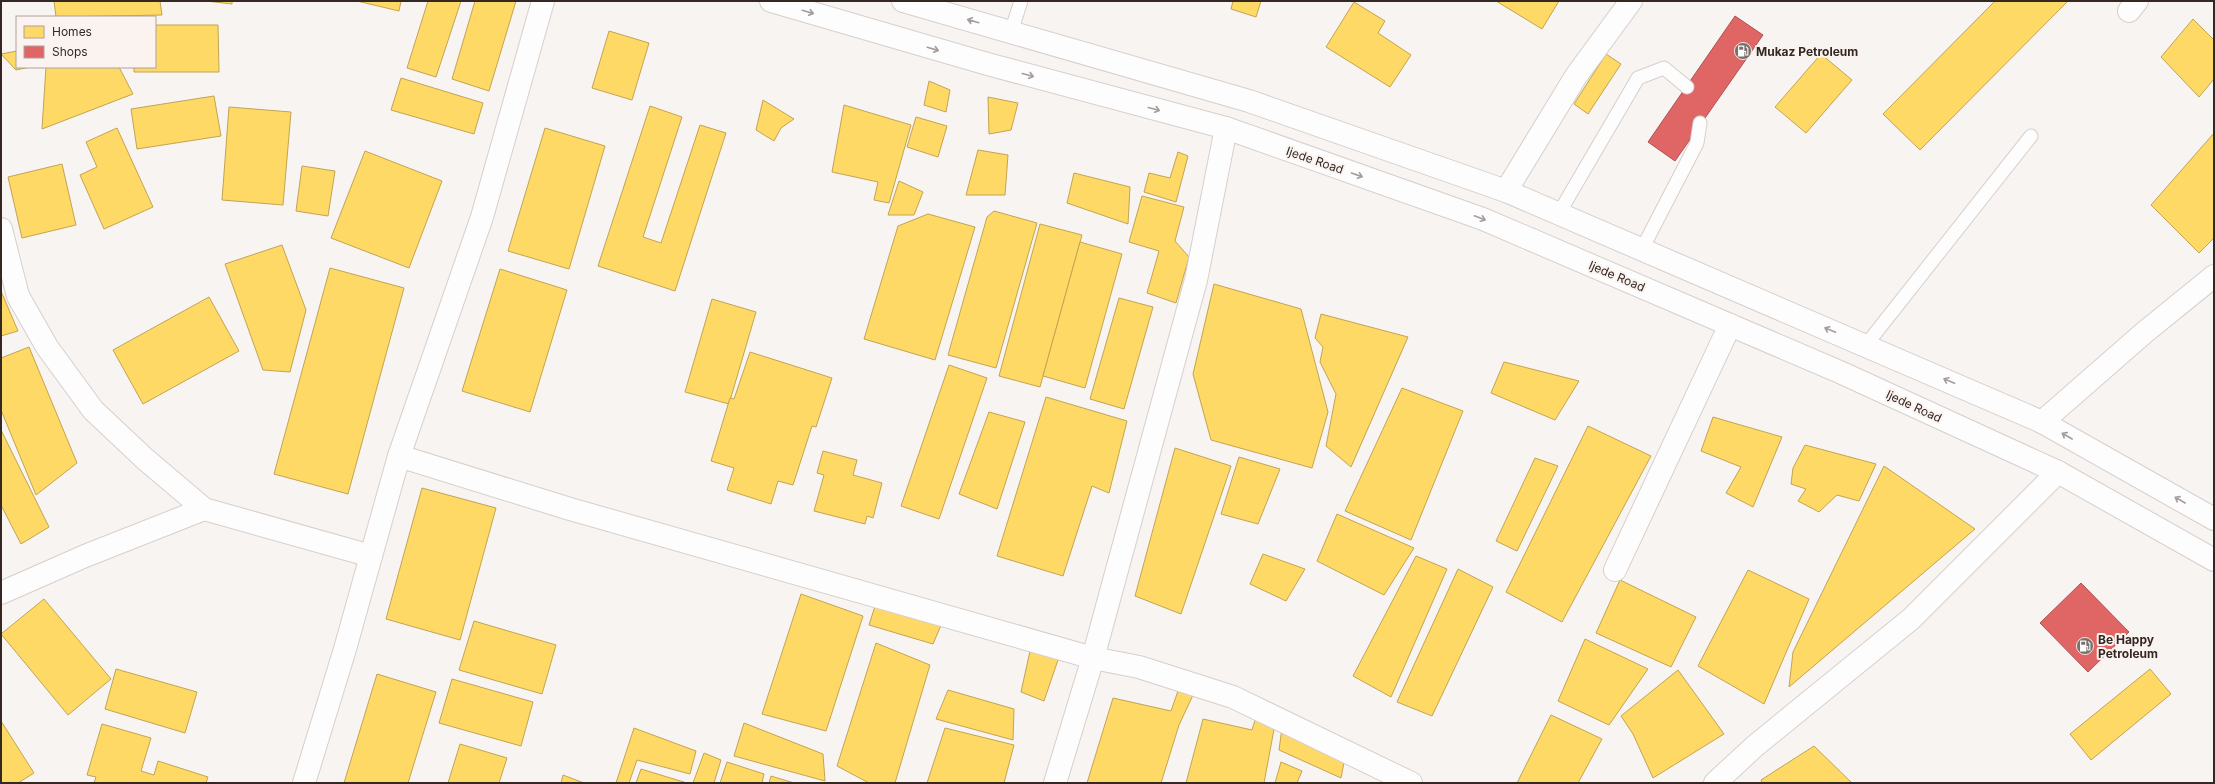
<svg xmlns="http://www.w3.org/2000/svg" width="2215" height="784" viewBox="0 0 2215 784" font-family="Inter,sans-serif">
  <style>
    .homes { fill: #ffd966; stroke: #c2a452 }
    .shops { fill: #e06666; stroke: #ad5352 }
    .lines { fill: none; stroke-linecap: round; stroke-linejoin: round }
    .service-casing { stroke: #d7cfcb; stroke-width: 15 }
    .minor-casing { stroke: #d7cfcb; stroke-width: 24 }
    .secondary-casing { stroke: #d7cfcb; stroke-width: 24 }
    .service { stroke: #fefdfd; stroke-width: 13 }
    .minor { stroke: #fefdfd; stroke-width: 22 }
    .secondary { stroke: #fefdfd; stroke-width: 22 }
    .oneway { stroke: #a49d9b }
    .labels { text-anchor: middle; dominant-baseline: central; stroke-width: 4; stroke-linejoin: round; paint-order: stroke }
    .poi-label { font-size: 12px; font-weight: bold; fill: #352823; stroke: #faf3f0; text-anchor: start }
    .street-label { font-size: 12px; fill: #352823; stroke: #faf3f0 }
  </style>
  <rect width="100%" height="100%" fill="#f8f4f2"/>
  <g class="homes">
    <polygon points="54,1 160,1 162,15 56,17"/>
    <polygon points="206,1 232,1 232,4"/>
    <polygon points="357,1 401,1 399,11"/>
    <polygon points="428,1 461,1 436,77 407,68"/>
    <polygon points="475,1 516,1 489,91 452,79"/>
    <polygon points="1233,1 1261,1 1256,17 1231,9"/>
    <polygon points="1496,1 1559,1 1542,29"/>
    <polygon points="1995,1 2068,1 1920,150 1883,114"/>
    <polygon points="1354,2 1385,21 1378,33 1411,55 1390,87 1326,47"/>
    <polygon points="2193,19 2214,40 2214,79 2199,97 2161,57"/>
    <polygon points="155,25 218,25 219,72 134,72 134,67 155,67"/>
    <polygon points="609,31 649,43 632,100 592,88"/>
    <polygon points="17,51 17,67 30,67 16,70 1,54"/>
    <polygon points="1606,54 1621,64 1588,114 1574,104"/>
    <polygon points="1821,54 1852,80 1806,133 1775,107"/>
    <polygon points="46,67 119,67 133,94 42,129"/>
    <polygon points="401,78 483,103 474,134 391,110"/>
    <polygon points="929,81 950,90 946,112 924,105"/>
    <polygon points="214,96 221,136 137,149 131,109"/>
    <polygon points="988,97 1018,103 1011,130 989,134"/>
    <polygon points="763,100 794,119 781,128 774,141 756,130"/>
    <polygon points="844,105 911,125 889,203 874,200 878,182 832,172"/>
    <polygon points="650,106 682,117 643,237 661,243 700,125 726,133 675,291 598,266"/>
    <polygon points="229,107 291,112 283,205 222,200"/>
    <polygon points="916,117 947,126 938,157 907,147"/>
    <polygon points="117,128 153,207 104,229 80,175 97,167 86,142"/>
    <polygon points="545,128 605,146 569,269 508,251"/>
    <polygon points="2214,133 2214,238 2199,253 2151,205"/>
    <polygon points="978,150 1008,155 1005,195 966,195"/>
    <polygon points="365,151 442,181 409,268 331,238"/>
    <polygon points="1178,152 1188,156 1176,202 1144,192 1149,173 1170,178"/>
    <polygon points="62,164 76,225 22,238 8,177"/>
    <polygon points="302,166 335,171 328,216 296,211"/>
    <polygon points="1074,173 1130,187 1128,224 1067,203"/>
    <polygon points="899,181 923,192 914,215 888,215"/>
    <polygon points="1142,196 1184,207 1175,241 1189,257 1176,303 1147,293 1159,251 1129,242"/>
    <polygon points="994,211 1037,223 996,368 948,355 987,217"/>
    <polygon points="928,214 975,227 935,360 864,339 898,226"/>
    <polygon points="1040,224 1082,235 1040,387 999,376"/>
    <polygon points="1080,242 1122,254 1085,388 1043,376"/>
    <polygon points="282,245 306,310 290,372 263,370 225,264"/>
    <polygon points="330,268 404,288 348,494 274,474"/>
    <polygon points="500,269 567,290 530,412 462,391"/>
    <polygon points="1214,284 1301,309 1328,412 1312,468 1211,440 1193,374"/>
    <polygon points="1,291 18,331 1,336"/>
    <polygon points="209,297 239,351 143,404 113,350"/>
    <polygon points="1119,298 1153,307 1124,409 1090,399"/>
    <polygon points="712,299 756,312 729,404 685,392"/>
    <polygon points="1321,314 1408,337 1351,467 1326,446 1336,394 1320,362 1323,347 1315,338"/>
    <polygon points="29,347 77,463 36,495 1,410 1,358"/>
    <polygon points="750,352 832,378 816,427 812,426 793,485 778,481 771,504 727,490 734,468 711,461 730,398 734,399"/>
    <polygon points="1504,362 1579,381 1555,420 1491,393"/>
    <polygon points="949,365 987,378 939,519 901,506"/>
    <polygon points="1402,388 1463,411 1411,540 1345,511"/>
    <polygon points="1046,397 1127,421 1109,493 1092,486 1063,576 997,556"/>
    <polygon points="989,412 1025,422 997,509 959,494"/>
    <polygon points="1713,417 1782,437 1753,507 1726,493 1741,467 1701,451"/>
    <polygon points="1588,426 1651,456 1562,622 1506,592"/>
    <polygon points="1,430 49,527 21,544 1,505"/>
    <polygon points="1805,445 1876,464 1859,501 1837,495 1819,512 1798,501 1806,489 1791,484 1793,468"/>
    <polygon points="1175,448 1231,466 1181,614 1135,596"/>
    <polygon points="823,451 857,460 853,475 882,483 873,518 867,516 865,524 814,511 824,475 817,473"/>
    <polygon points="1239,457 1280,469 1258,524 1221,514"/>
    <polygon points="1535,458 1558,466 1517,551 1496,541"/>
    <polygon points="1884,466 1975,529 1789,687 1793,652"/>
    <polygon points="422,488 496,508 460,640 386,619"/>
    <polygon points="1337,514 1414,548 1384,595 1317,561"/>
    <polygon points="1263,554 1305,569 1286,601 1250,584"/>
    <polygon points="1416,556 1447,569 1391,697 1353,676"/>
    <polygon points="1458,569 1493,587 1432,716 1397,702"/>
    <polygon points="1748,570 1809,599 1764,704 1698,666"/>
    <polygon points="1620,580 1696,617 1671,667 1596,633"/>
    <polygon points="801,594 863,616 826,731 762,714"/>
    <polygon points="44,599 111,679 68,715 1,634"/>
    <polygon points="876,603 942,623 933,644 869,625"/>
    <polygon points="474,621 556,645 542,694 459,670"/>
    <polygon points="1585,639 1648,669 1609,725 1558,701"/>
    <polygon points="876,643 930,665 895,783 869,783 837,766"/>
    <polygon points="1030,651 1059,657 1044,701 1021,692"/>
    <polygon points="116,669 197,692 185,733 105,709"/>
    <polygon points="2150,669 2171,694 2091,760 2070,734"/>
    <polygon points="1678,670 1724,734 1653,778 1633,734 1621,716"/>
    <polygon points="377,674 436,692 408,783 344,783"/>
    <polygon points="452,679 533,702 521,746 439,723"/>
    <polygon points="1179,688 1194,693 1179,725 1161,783 1087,783 1113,698 1171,711"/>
    <polygon points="948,690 1014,709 1013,740 936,719"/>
    <polygon points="1551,715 1602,739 1578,783 1517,783"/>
    <polygon points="1256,717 1275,724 1264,783 1186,783 1203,719 1252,730"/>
    <polygon points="1,721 34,773 18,783 1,783"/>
    <polygon points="744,723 823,754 825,781 734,756"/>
    <polygon points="102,724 151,738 141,771 154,775 158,761 208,777 206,783 94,783 96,777 87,775"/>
    <polygon points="634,728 696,751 690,774 637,760 629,783 616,783"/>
    <polygon points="945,728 1014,745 1004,783 927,783"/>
    <polygon points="1282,728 1345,757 1341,778 1279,750"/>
    <polygon points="460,744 507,758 499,783 448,783"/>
    <polygon points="1814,746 1852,783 1762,783 1761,780"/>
    <polygon points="704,753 721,760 714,783 693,783"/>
    <polygon points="727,762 764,774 762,783 720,783"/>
    <polygon points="1281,762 1302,771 1297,783 1275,783"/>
    <polygon points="641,769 687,783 636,783"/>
    <polygon points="563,775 584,783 561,783"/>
    <polygon points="771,776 794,783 769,783"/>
  </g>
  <g class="shops">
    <polygon points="1735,16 1763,35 1675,161 1648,142"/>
    <polygon points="2081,583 2129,632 2088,672 2040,623"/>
  </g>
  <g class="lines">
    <g class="service-casing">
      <g id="service">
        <polyline points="1011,32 1021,1"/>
        <polyline points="1559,213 1638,78 1664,68 1687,87"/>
        <polyline points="1642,249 1697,143 1700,123"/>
        <polyline points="1866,345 2031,136"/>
      </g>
    </g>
    <g class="minor-casing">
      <g id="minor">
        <polyline points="2129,11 2137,1"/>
        <polyline points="1506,191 1576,76 1631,1"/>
        <polyline points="1,229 18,296 47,347 93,410 145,459 204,509 371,556"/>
        <polyline points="2042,422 2145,332 2214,276"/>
        <polyline points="399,456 570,509 1093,658 1139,667 1233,697 1411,783"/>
        <polyline points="1615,570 1730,325"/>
        <polyline points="1,593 85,556 204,509"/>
        <polyline points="304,783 345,649 399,456 482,217 543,1"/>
        <polyline points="1055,783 1093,658 1196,280 1226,128"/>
        <polyline points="1715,783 1755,746 1911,619 2058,472"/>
      </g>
    </g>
    <g class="secondary-casing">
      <g id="secondary">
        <polyline points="771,1 991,65 1226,128 1483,219 1842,373 2058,472 2214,560"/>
        <polyline points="903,1 1249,101 1506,191 2042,422 2214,519"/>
      </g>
    </g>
    <use href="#service" class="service"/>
    <use href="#minor" class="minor"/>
    <use href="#secondary" class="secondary"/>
  </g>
  <defs><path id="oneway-shaft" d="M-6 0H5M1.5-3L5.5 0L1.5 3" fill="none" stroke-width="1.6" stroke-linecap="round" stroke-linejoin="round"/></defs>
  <g class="oneway">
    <use href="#oneway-shaft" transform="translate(808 12) rotate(16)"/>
    <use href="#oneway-shaft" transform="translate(973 21) rotate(-164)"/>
    <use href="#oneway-shaft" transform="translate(933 49) rotate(16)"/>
    <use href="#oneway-shaft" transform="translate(1028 75) rotate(15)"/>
    <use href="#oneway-shaft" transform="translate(1154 109) rotate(15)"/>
    <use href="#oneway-shaft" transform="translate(1357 175) rotate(19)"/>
    <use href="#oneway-shaft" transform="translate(1480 218) rotate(21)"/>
    <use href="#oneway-shaft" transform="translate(1830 330) rotate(-157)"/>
    <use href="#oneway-shaft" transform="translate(1949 381) rotate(-157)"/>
    <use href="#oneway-shaft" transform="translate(2067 436) rotate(-150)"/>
    <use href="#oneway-shaft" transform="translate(2180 500) rotate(-150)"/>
  </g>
  <defs>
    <g id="fuel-disc" transform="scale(0.9)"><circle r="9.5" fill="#796f6b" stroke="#faf3f0"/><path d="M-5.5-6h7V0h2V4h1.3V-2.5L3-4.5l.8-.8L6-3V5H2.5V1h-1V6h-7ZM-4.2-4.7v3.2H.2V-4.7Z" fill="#fff"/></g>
  </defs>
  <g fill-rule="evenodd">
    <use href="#fuel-disc" x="1743" y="51"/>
    <use href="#fuel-disc" x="2085" y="646"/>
  </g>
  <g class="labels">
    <g class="poi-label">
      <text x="1756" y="51">Mukaz Petroleum</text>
      <text x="2098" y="639">Be Happy<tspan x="2098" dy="14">Petroleum</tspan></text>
    </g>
    <g class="street-label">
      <text transform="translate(1315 160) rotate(19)">Ijede Road</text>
      <text transform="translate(1617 276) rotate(23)">Ijede Road</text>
      <text transform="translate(1914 406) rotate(25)">Ijede Road</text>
    </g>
  </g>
  <rect width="2215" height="784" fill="none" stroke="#352823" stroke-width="4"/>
  <rect x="16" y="16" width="140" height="52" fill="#faf3f0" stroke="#aba29e"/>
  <rect x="24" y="26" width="20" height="12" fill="#ffd966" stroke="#aba29e"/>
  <text x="52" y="36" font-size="12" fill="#352823">Homes</text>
  <rect x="24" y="46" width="20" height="12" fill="#e06666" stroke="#aba29e"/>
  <text x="52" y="56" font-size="12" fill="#352823">Shops</text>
</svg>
